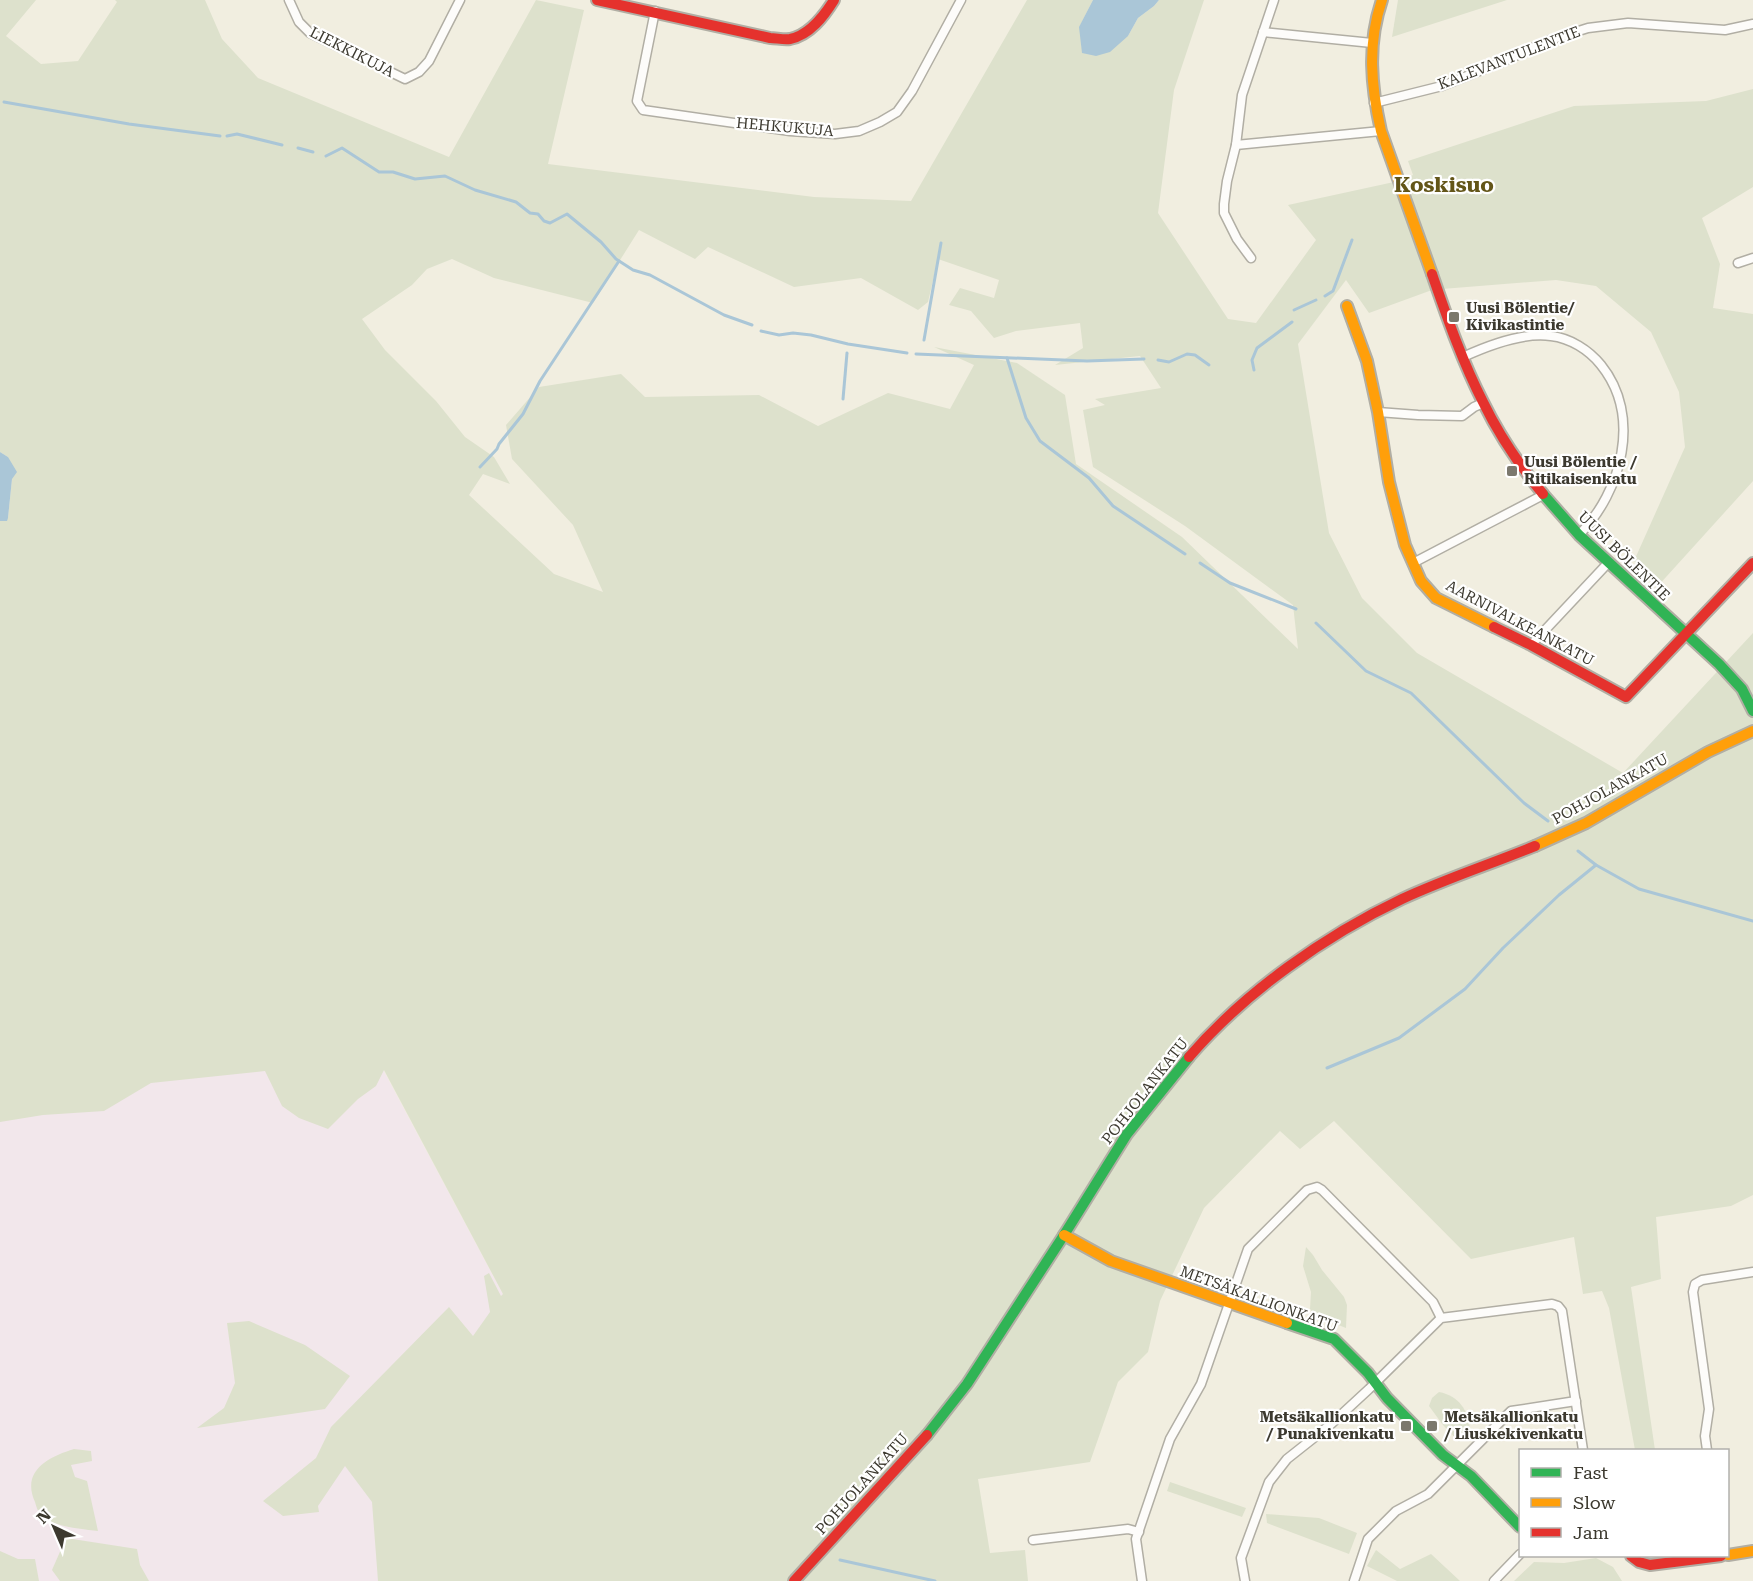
<svg xmlns="http://www.w3.org/2000/svg" width="1753" height="1581" viewBox="0 0 1753 1581" font-family="'Roboto Serif',serif">
  <style>
    .industrial { fill: #f2e7eb }
    .green { fill: #dde1cc; fill-rule: evenodd }
    .water { fill: #aac6d7 }
    .lines { fill: none; stroke-linecap: round; stroke-linejoin: round }
    .stream { stroke: #aac6d7; stroke-width: 3 }
    .street-casing { stroke: #b1aea4; stroke-width: 11 }
    .fast-casing { stroke: #b1aea4; stroke-width: 14 }
    .slow-casing { stroke: #b1aea4; stroke-width: 14 }
    .jam-casing { stroke: #b1aea4; stroke-width: 14 }
    .street { stroke: #fdfcfa; stroke-width: 8 }
    .fast { stroke: #30b455; stroke-width: 10 }
    .slow { stroke: #ff9f0a; stroke-width: 10 }
    .jam { stroke: #e5322d; stroke-width: 10 }
    .poi-dot { fill: #7b786d; stroke: #fff; stroke-width: 2 }
    .labels { text-anchor: middle; dominant-baseline: central; stroke-width: 4.5; stroke-linejoin: round; paint-order: stroke }
    .street-label { font-size: 15px; fill: #3c392f; stroke: #fff }
    .poi-label { font-size: 15px; font-weight: bold; fill: #3c392f; stroke: #fff; text-anchor: start }
    .district-label { font-size: 21px; font-weight: bold; fill: #635518; stroke: #fff }
  </style>
  <rect width="100%" height="100%" fill="#f1eee0"/>
  <polygon class="industrial" points="371,1047 656,1581 0,1581 0,1094"/>
  <g class="green">
    <path d="M0,0H36L6,36L41,64L78,61L117,2L115,0H205L222,39L258,78L449,157L536,0L584,10L548,164L814,197L911,201L1027,0H1093L1079,28L1128,36L1138,18L1154,6L1159,0H1204L1174,90L1158,213L1228,319L1256,323L1316,240L1288,205L1394,182L1413,175L1408,161L1574,106L1706,101L1753,89V187L1702,218L1720,264L1713,308L1753,314V481L1657,587L1634,561L1685,447L1679,392L1651,332L1596,286L1556,280L1442,289L1432,290L1369,313L1346,280L1298,344L1329,533L1362,598L1417,653L1623,773L1753,633V1195L1731,1206L1656,1217L1661,1279L1631,1287L1655,1450H1635L1609,1308L1602,1291L1583,1294L1574,1237L1471,1259L1334,1121L1300,1149L1280,1131L1204,1208L1160,1301L1148,1352L1118,1382L1090,1462L978,1479L990,1553L1025,1550L1028,1581H378L372,1502L345,1466L318,1506L319,1512L283,1516L263,1501L316,1458L331,1427L449,1307L473,1336L490,1312L484,1276L489,1273L501,1296L503,1294L384,1070L376,1086L358,1099L328,1129L299,1118L282,1106L265,1071L151,1083L104,1111L43,1115L0,1122V521L8,518L12,479L8,457L0,452ZM639,230L695,259L708,247L794,287L861,278L918,310L928,302L938,259L999,280L994,298L960,288L949,305L971,311L994,338L1016,331L1080,323L1083,348L1055,365L1140,356L1161,388L1095,399L1105,405L1083,410L1093,467L1185,526L1293,605L1298,649L1182,537L1076,464L1065,395L1017,363L934,347L974,365L950,409L888,393L818,426L759,395L645,397L621,374L539,387L506,425L512,459L573,525L603,592L554,574L469,495L483,474L510,484L494,457L465,437L436,401L385,350L362,319L412,285L427,269L452,259L494,278L593,303Z"/>
    <polygon points="1398,0 1507,0 1392,37"/>
    <polygon points="1306,1247 1313,1255 1322,1270 1344,1297 1347,1305 1346,1328 1316,1316 1310,1309 1311,1292 1303,1266"/>
    <polygon points="249,1321 305,1345 350,1376 325,1409 197,1428 224,1408 235,1383 227,1323"/>
    <path d="M1439,1392C1459,1396 1468,1410 1470,1429L1459,1442L1443,1425L1429,1406L1432,1398Z"/>
    <path d="M74,1449L91,1451L92,1461L71,1465L75,1477L87,1481L98,1531C81,1529 53,1527 41,1515C38,1512 36,1506 35,1502C21,1471 48,1457 74,1449Z"/>
    <polygon points="1170,1482 1246,1508 1242,1517 1167,1491"/>
    <polygon points="1266,1514 1319,1518 1357,1533 1349,1554 1267,1523"/>
    <polygon points="66,1538 137,1549 140,1565 149,1581 60,1581 52,1570"/>
    <polygon points="1376,1550 1400,1569 1431,1554 1460,1581 1397,1581 1367,1566"/>
    <polygon points="0,1551 18,1559 35,1559 39,1581 0,1581"/>
    <polygon points="1596,1558 1613,1567 1622,1581 1514,1581 1534,1562 1564,1563"/>
  </g>
  <g class="water">
    <polygon points="1093,0 1159,0 1154,6 1138,18 1128,36 1110,52 1096,56 1082,53 1079,27"/>
    <polygon points="0,452 8,457 17,472 12,479 8,518 7,521 0,521"/>
  </g>
  <g class="lines">
    <g class="stream">
      <polyline points="4,102 129,124 220,136"/>
      <polyline points="227,136 237,134 282,145"/>
      <polyline points="298,148 313,152"/>
      <polyline points="326,156 342,148 379,172 393,172 415,179 445,176 475,190 516,202 530,213 538,214 544,221 550,223 567,214 601,242 616,259 633,270 650,275 724,315 752,325"/>
      <polyline points="1325,296 1333,291 1352,240"/>
      <polyline points="1294,310 1316,300"/>
      <polyline points="761,331 779,335 793,333 811,335 848,344 907,353"/>
      <polyline points="924,340 941,243"/>
      <polyline points="916,354 1087,361 1144,359"/>
      <polyline points="1007,358 1026,418 1040,441 1089,478 1113,506 1185,554"/>
      <polyline points="1158,360 1169,362 1187,354 1195,355 1209,365"/>
      <polyline points="1254,370 1252,360 1257,348 1292,322"/>
      <polyline points="843,399 847,353"/>
      <polyline points="480,467 497,449 499,444 523,414 540,381 619,261"/>
      <polyline points="1200,563 1230,583 1296,609"/>
      <polyline points="1316,623 1366,671 1411,693 1524,803 1548,821"/>
      <polyline points="1578,851 1596,865 1639,889 1753,921"/>
      <polyline points="1327,1068 1399,1038 1465,989 1503,948 1559,895 1596,865"/>
      <polyline points="840,1560 935,1581"/>
    </g>
    <g class="street-casing">
      <g id="street">
        <polyline points="289,0 299,22 310,33 405,79 419,72 429,61 460,0"/>
        <polyline points="655,11 637,101 643,110 790,131 835,134 859,131 880,122 897,112 912,91 961,0"/>
        <polyline points="1263,32 1372,43"/>
        <polyline points="1374,103 1442,86 1502,62 1550,40 1588,28 1628,23 1725,30 1753,24"/>
        <polyline points="1236,145 1381,131"/>
        <polyline points="1251,258 1237,239 1224,213 1224,204 1227,181 1236,145 1242,95 1274,0"/>
        <polyline points="1738,263 1753,258"/>
        <path d="M1463,357C1487,346 1524,332 1551,336C1570,338 1589,350 1601,365C1642,416 1622,491 1579,535"/>
        <polyline points="1378,412 1418,415 1462,416 1474,407 1483,403"/>
        <polyline points="1413,563 1543,495"/>
        <polyline points="1531,645 1608,563"/>
        <polyline points="1707,1450 1705,1436 1709,1409 1693,1292 1695,1284 1702,1280 1753,1272"/>
        <polyline points="1033,1540 1128,1529 1139,1532"/>
        <polyline points="1142,1581 1136,1539 1170,1439 1201,1384 1248,1249 1307,1190 1317,1187 1322,1190 1433,1302 1441,1318"/>
        <polyline points="1245,1581 1241,1558 1269,1482 1287,1459 1330,1425 1369,1389 1441,1318 1552,1304 1558,1306 1562,1311 1583,1450"/>
        <polyline points="1354,1581 1368,1539 1396,1511 1428,1494 1511,1411 1576,1401"/>
        <polyline points="1494,1581 1520,1554"/>
      </g>
    </g>
    <g class="fast-casing">
      <g id="fast">
        <polyline points="1543,494 1579,535 1719,664 1742,689 1753,711"/>
        <polyline points="1287,1323 1334,1339 1368,1373 1387,1398 1443,1455 1471,1476 1520,1527"/>
        <polyline points="927,1435 967,1384 1064,1235 1127,1134 1189,1057"/>
      </g>
    </g>
    <g class="slow-casing">
      <g id="slow">
        <path d="M1382,0C1367,44 1371,86 1381,131L1432,274"/>
        <polyline points="1347,306 1367,361 1378,412 1389,482 1405,545 1421,581 1436,598 1494,627"/>
        <polyline points="1535,846 1586,823 1708,752 1753,731"/>
        <polyline points="1064,1235 1111,1261 1287,1323"/>
        <polyline points="1728,1555 1753,1551"/>
      </g>
    </g>
    <g class="jam-casing">
      <g id="jam">
        <path d="M597,0L770,38C776,38 784,40 790,39C810,35 824,16 834,0"/>
        <path d="M1432,274C1447,317 1462,361 1483,402C1499,435 1520,466 1543,494"/>
        <polyline points="1494,627 1531,645 1626,697 1753,563"/>
        <path d="M1189,1057C1245,992 1326,935 1402,899C1445,879 1491,864 1535,846"/>
        <polyline points="1631,1556 1639,1562 1650,1565 1721,1556"/>
        <polyline points="794,1581 927,1435"/>
      </g>
    </g>
    <use href="#street" class="street"/>
    <use href="#fast" class="fast"/>
    <use href="#slow" class="slow"/>
    <use href="#jam" class="jam"/>
  </g>
  <g class="poi-dot">
    <rect x="1448" y="311" width="12" height="12" rx="3"/>
    <rect x="1506" y="465" width="12" height="12" rx="3"/>
    <rect x="1400" y="1420" width="12" height="12" rx="3"/>
    <rect x="1426" y="1420" width="12" height="12" rx="3"/>
  </g>
  <g class="labels">
    <g class="street-label">
      <text transform="translate(352 52) rotate(27)">LIEKKIKUJA</text>
      <text transform="translate(1509 58) rotate(-21)">KALEVANTULENTIE</text>
      <text transform="translate(785 127) rotate(5)">HEHKUKUJA</text>
      <text transform="translate(1624 556) rotate(44)">UUSI BÖLENTIE</text>
      <text transform="translate(1520 623) rotate(28)">AARNIVALKEANKATU</text>
      <text transform="translate(1610 789) rotate(-29)">POHJOLANKATU</text>
      <text transform="translate(1145 1091) rotate(-52)">POHJOLANKATU</text>
      <text transform="translate(1259 1299) rotate(20)">METSÄKALLIONKATU</text>
      <text transform="translate(862 1484) rotate(-48)">POHJOLANKATU</text>
    </g>
    <g class="poi-label">
      <text x="1466" y="308">Uusi Bölentie/<tspan x="1466" dy="17">Kivikastintie</tspan></text>
      <text x="1524" y="462">Uusi Bölentie /<tspan x="1524" dy="17">Ritikaisenkatu</tspan></text>
      <text x="1394" y="1417" text-anchor="end">Metsäkallionkatu<tspan x="1394" dy="17">/ Punakivenkatu</tspan></text>
      <text x="1444" y="1417">Metsäkallionkatu<tspan x="1444" dy="17">/ Liuskekivenkatu</tspan></text>
    </g>
    <g class="district-label">
      <text x="1444" y="185">Koskisuo</text>
    </g>
  </g>
  <rect x="1519" y="1449" width="210" height="108" fill="#ffffff" stroke="#b1b0ac" stroke-width="1.5"/>
  <rect x="1531" y="1468" width="30" height="9" fill="#30b455" stroke="#b1b0ac" stroke-width="1.5"/>
  <text x="1573" y="1479" font-size="18" fill="#3c392f">Fast</text>
  <rect x="1531" y="1498" width="30" height="9" fill="#ff9f0a" stroke="#b1b0ac" stroke-width="1.5"/>
  <text x="1573" y="1509" font-size="18" fill="#3c392f">Slow</text>
  <rect x="1531" y="1528" width="30" height="9" fill="#e5322d" stroke="#b1b0ac" stroke-width="1.5"/>
  <text x="1573" y="1539" font-size="18" fill="#3c392f">Jam</text>
  <g transform="translate(54 1527) rotate(316)" stroke="#ffffff" stroke-width="4.5" paint-order="stroke">
  <path d="M0-4.5L10 22L0 15L-10 22Z" fill="#3c392f"/>
  <text y="-9" font-size="16" font-weight="bold" text-anchor="middle" fill="#3c392f">N</text>
  </g>
</svg>
